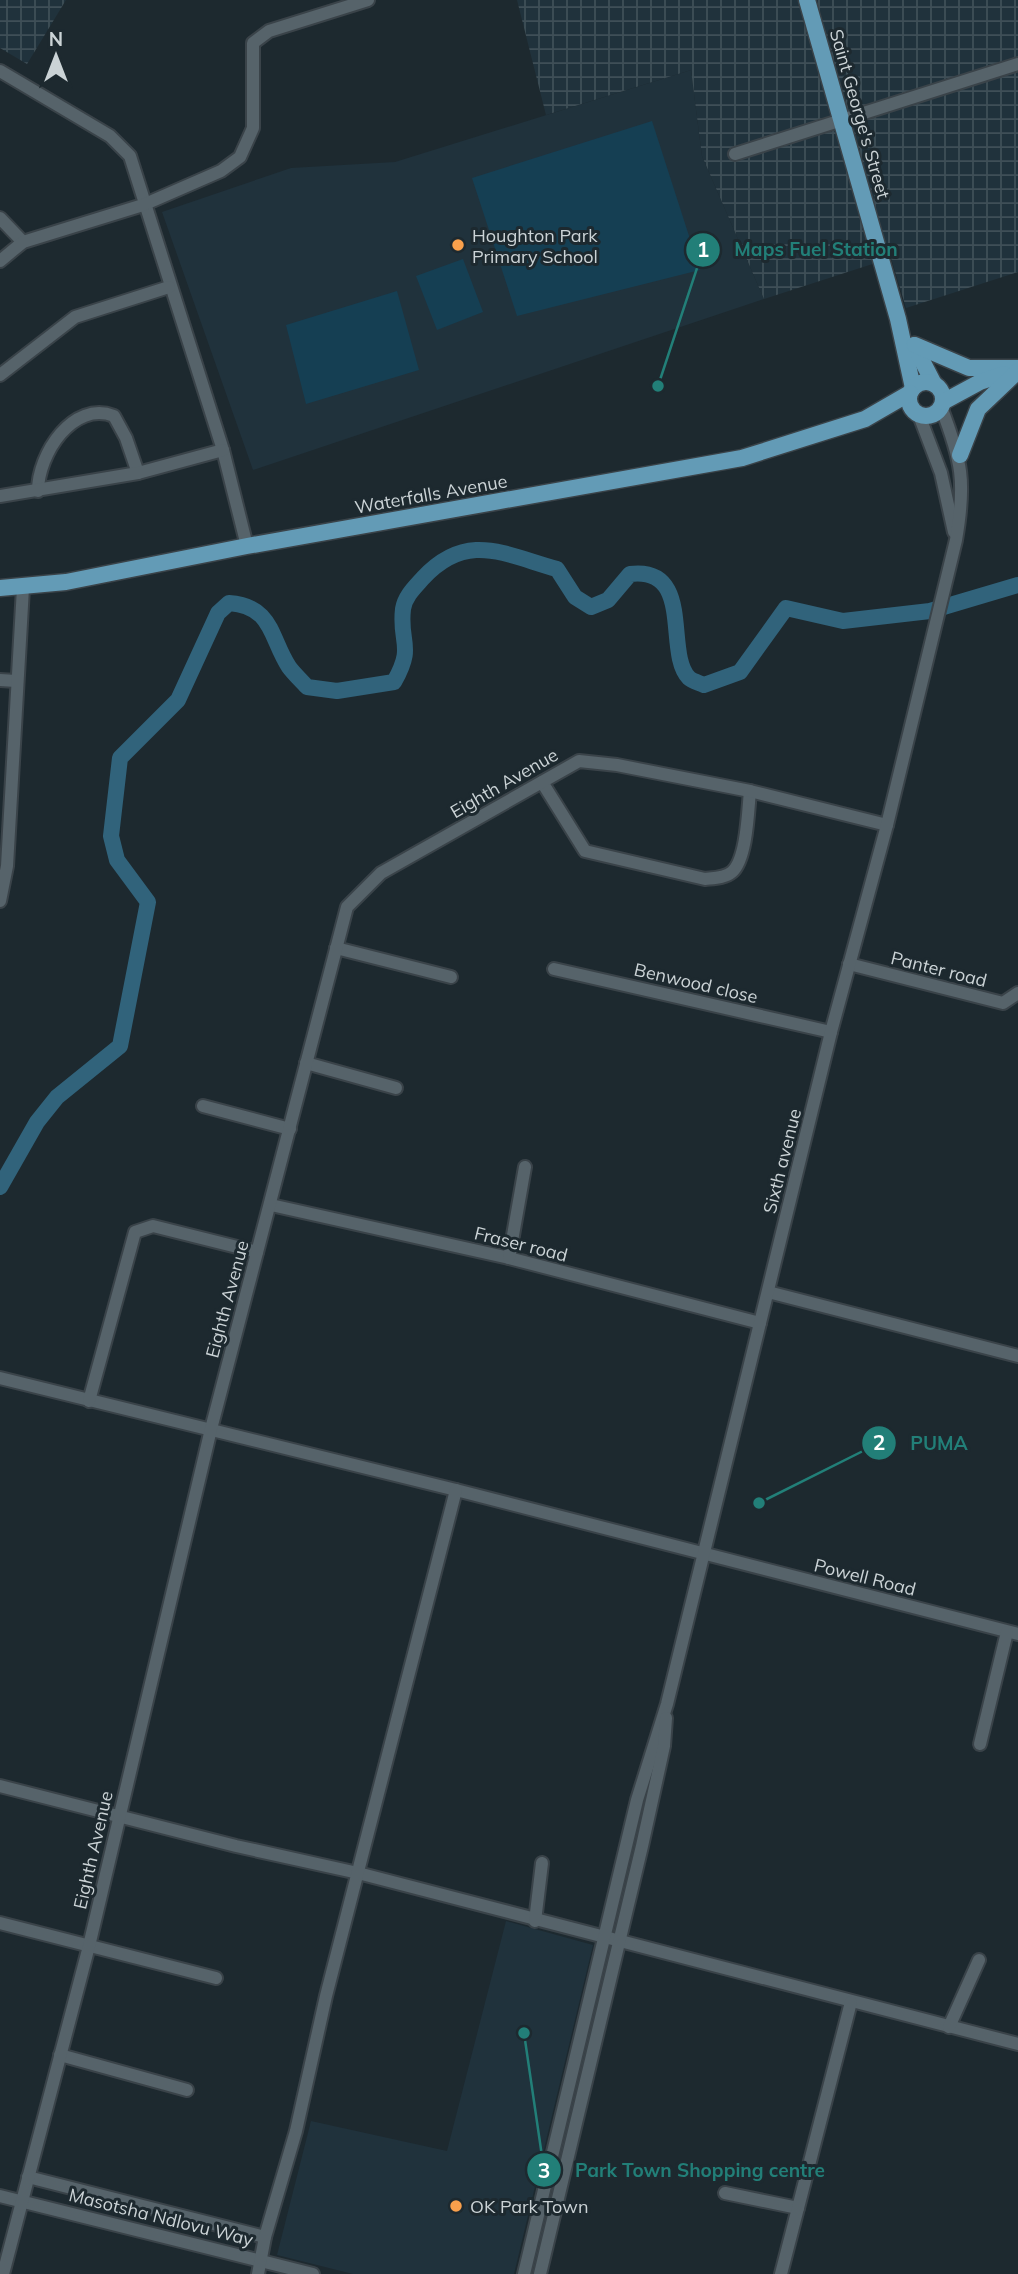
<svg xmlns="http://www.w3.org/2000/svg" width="1018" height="2274" viewBox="0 0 1018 2274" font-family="Mulish,sans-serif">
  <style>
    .built { fill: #20323c }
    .industrial { fill: url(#industrial-grid) }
    .garden { fill: #153f53 }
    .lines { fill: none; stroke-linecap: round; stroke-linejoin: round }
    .river { stroke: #31637b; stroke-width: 16 }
    .minor-casing { stroke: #3a4349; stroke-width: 16 }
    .major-casing { stroke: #3a4349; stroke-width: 19 }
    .minor { stroke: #56636a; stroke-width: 12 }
    .major { stroke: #639bb6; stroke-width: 16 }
    .poi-dot { fill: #f9a04c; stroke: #1d292f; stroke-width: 2.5 }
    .labels { text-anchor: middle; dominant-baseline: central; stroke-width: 6; stroke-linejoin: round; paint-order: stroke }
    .street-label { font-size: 18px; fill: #cbd3d6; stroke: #1d292f }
    .poi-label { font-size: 18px; fill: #cbd3d6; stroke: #1d292f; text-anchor: start }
    .leader { fill: none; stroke: #227f78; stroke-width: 2.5 }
    .callout-dot { fill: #227f78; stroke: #1d292f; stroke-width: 2.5 }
    .mark-label { font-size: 21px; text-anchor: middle; font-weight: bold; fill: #fff }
    .callout-label { font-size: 19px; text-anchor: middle; font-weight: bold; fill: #227f78; stroke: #1d292f; stroke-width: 6; stroke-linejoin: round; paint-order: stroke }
  </style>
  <defs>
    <pattern id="industrial-grid" width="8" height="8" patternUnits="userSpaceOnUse" patternTransform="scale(1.75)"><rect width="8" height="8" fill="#20323c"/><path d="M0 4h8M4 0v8" fill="none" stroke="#3f4f57"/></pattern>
  </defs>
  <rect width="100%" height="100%" fill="#1d292f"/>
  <g class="built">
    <polygon points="691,70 702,156 764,299 253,470 162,212 291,168 395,162"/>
    <polygon points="506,1921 593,1945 514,2274 353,2274 277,2255 311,2121 447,2151"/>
  </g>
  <g class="industrial">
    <polygon points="0,0 66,0 27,64 0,48"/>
    <polygon points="517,0 1018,0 1018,272 906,308 891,258 764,299 702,156 691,70 546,115"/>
  </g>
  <g class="garden">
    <polygon points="652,121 700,270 517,316 472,178"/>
    <polygon points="463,259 483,312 437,330 416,276"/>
    <polygon points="397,291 419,370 306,404 286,325"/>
  </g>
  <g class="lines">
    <path class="river" d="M0,1187L37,1122L57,1097L120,1046L148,902L117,860L111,836L120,758L178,700L218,613L229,603C273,606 270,638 289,667C294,674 302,681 307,687L337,691L394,682C415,645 399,644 403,609C405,596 415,587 423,578C467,531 503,554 557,569L575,597L591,607L608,600L630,574C695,566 664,653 689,678C692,681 700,683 704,685L740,672L786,608L843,621L930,611L1018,585"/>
    <g class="minor-casing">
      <g id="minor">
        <polyline points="0,71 110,136 130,156 223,450 247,546"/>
        <polyline points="735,154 1018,64"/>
        <polyline points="0,218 23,242"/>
        <polyline points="0,261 23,242 143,205 221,171 240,157 253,128 253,43 269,31 368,0"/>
        <polyline points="0,375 75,317 169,287"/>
        <polyline points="919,415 941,473 954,532"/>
        <path d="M38,491C38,454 73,400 114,416L126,438L138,473"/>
        <polyline points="0,496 138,473 223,450"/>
        <polyline points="0,680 16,681"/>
        <path d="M542,782L585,851L705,879C714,878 725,878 732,872C747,859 748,810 750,791"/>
        <polyline points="0,901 7,866 23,588"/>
        <polyline points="336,948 451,977"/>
        <polyline points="849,964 1003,1003 1018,993"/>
        <polyline points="554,969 831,1032"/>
        <polyline points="306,1063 396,1088"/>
        <polyline points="203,1106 290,1129"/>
        <polyline points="271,1205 509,1258 760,1323"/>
        <polyline points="509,1258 525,1167"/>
        <polyline points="768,1292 1018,1356"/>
        <polyline points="0,1378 456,1490 1018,1634"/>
        <polyline points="89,1401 135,1232 153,1226 257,1252"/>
        <polyline points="980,1744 1007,1632"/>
        <polyline points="0,1786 236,1846 358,1873 1018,2044"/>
        <polyline points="535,1921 542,1863"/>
        <polyline points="0,1923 216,1978"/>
        <polyline points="949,2027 979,1960"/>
        <polyline points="60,2055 187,2090"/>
        <polyline points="28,2177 265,2237"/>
        <polyline points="725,2193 798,2208"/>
        <polyline points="0,2196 313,2274"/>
        <polyline points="3,2274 89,1946 211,1429 347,907 381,873 579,761 617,765 750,791 887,825"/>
        <polyline points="258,2274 265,2237 296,2131 326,1996 456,1490"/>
        <path d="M524,2274L637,1800L667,1704L831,1032L887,825L956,540C966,482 962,461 941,407"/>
        <polyline points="540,2274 642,1846 664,1746 666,1718"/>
        <polyline points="781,2274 851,2002"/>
      </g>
    </g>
    <g class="major-casing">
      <g id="major">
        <polyline points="807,0 898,319 913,388"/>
        <polyline points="914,345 934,384"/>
        <polyline points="915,345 969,368 1018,368"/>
        <circle cx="926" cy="399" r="17"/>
        <polyline points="943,402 980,382 1004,374"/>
        <polyline points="960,455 978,409 1018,371"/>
        <polyline points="0,588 66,582 247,546 742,458 865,419 910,393"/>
      </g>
    </g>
    <use href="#minor" class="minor"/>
    <use href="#major" class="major"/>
  </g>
  <g class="poi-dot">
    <circle cx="458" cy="245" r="7"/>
    <circle cx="456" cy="2206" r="7"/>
  </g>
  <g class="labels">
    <g class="street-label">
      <text transform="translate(860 114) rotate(74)">Saint George's Street</text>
      <text transform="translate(431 494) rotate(-10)">Waterfalls Avenue</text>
      <text transform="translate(504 783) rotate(-30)">Eighth Avenue</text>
      <text transform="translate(939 969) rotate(14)">Panter road</text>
      <text transform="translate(696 983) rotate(13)">Benwood close</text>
      <text transform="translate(782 1161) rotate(-76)">Sixth avenue</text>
      <text transform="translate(521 1244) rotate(14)">Fraser road</text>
      <text transform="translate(227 1299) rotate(-75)">Eighth Avenue</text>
      <text transform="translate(865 1577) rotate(14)">Powell Road</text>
      <text transform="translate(93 1850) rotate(-77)">Eighth Avenue</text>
      <text transform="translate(161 2217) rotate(14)">Masotsha Ndlovu Way</text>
    </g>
    <g class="poi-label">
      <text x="472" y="235">Houghton Park<tspan x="472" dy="21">Primary School</tspan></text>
      <text x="470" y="2206">OK Park Town</text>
    </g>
  </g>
  <path class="leader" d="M658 386L703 250M759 1503L879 1443M524 2033L544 2170"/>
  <g class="callout-dot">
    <circle cx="658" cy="386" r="7"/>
    <circle cx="759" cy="1503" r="7"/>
    <circle cx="524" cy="2033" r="7"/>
    <circle cx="703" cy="250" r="18"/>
    <circle cx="879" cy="1443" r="18"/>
    <circle cx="544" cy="2170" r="18"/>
  </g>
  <g class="mark-label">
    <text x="703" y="257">1</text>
    <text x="879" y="1450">2</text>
    <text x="544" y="2178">3</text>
  </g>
  <g class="callout-label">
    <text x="816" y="256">Maps Fuel Station</text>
    <text x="939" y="1450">PUMA</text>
    <text x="700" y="2177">Park Town Shopping centre</text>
  </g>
  <g transform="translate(56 56)" stroke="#1d292f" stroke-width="5" paint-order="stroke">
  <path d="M0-5L12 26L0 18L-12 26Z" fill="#cbd3d6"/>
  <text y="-10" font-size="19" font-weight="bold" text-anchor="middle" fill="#cbd3d6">N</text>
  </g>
</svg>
